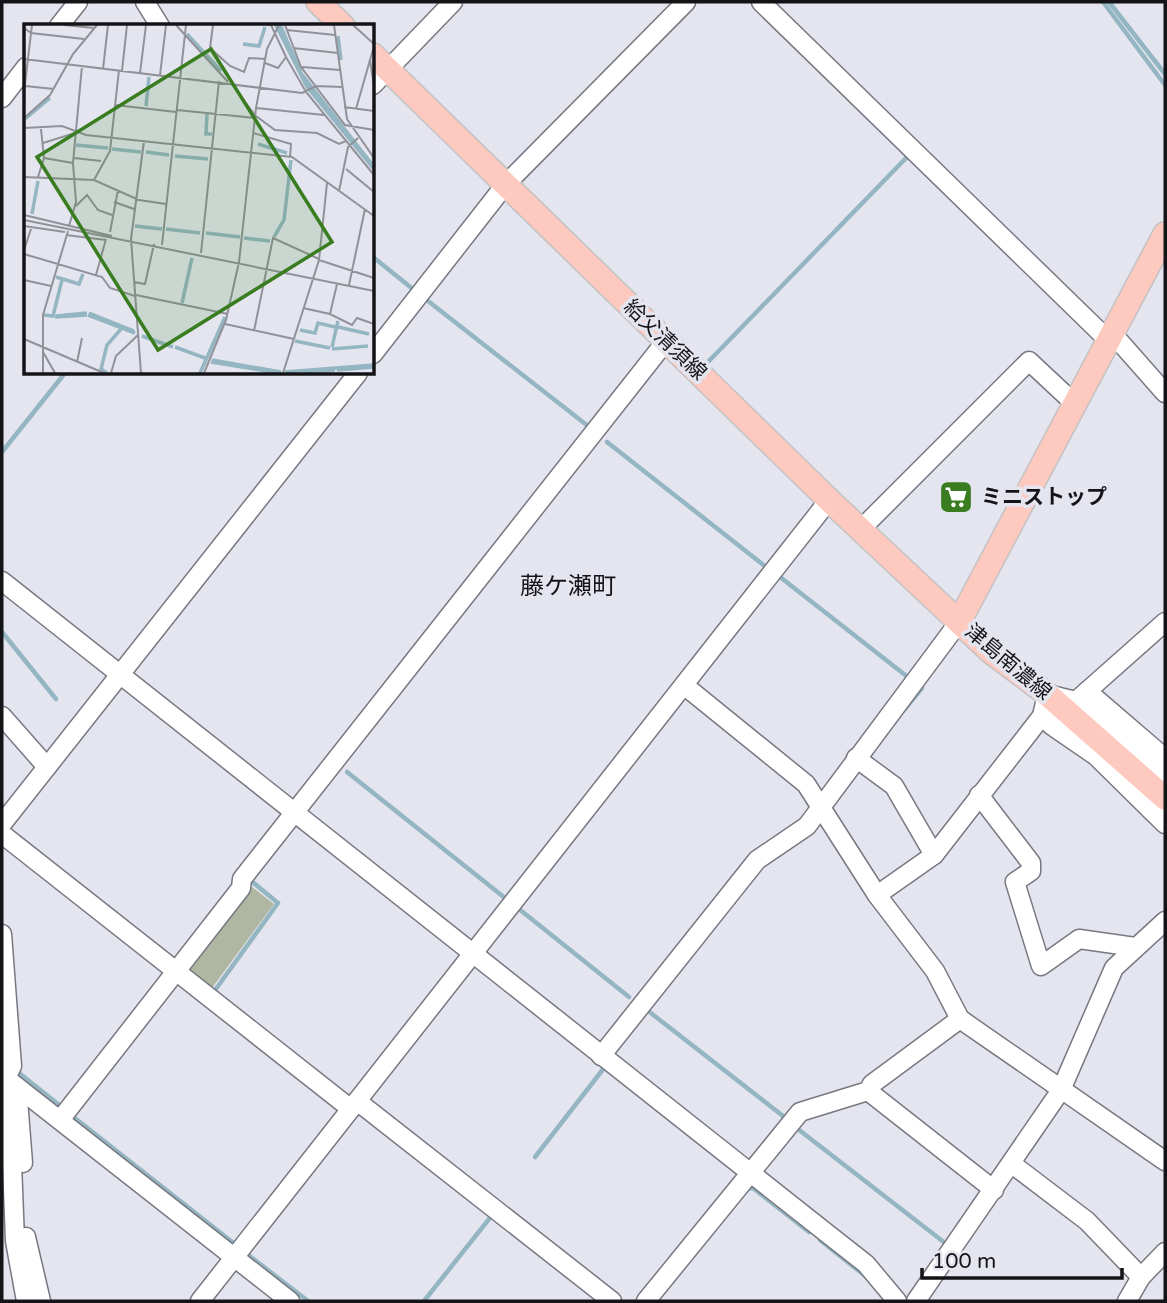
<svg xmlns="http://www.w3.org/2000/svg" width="1167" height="1303" viewBox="0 0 1167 1303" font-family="'Varela Round','Noto Sans JP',sans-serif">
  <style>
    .green { fill: #afb6a1 }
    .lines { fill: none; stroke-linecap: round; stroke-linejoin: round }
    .stream { stroke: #94b6c2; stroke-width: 4.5 }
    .minor-casing { stroke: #777881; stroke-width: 21 }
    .major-casing { stroke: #c2c2c3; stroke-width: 26 }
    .minor { stroke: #fff; stroke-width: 18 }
    .major { stroke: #fec9bf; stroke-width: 23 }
    .labels { text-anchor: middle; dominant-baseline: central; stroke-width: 7; stroke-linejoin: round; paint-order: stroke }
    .street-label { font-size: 21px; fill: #141418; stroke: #e4e5ef }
    .poi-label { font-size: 21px; font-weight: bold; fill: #141418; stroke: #e4e5ef; text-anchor: start }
    .quarter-label { font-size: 24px; fill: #141418; stroke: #e4e5ef }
    .inset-river { fill: none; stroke: #94b6c2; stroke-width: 3.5 }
    .inset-road { fill: none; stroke: #919199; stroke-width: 2 }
    .view { fill: #397d20; fill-opacity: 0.15; stroke: #397d20; stroke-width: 3.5 }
    .inset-edge { fill: none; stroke: #141418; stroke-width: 3.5 }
  </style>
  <rect width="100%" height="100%" fill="#e4e5ef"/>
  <polygon class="green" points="248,884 274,904 209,992 185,973"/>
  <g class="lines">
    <g class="stream">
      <polyline points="1103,2 1165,85"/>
      <polyline points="1109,2 1165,74"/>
      <polyline points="373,257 414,290"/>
      <polyline points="428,301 588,426"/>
      <polyline points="708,362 909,155"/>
      <polyline points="607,442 766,567"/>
      <polyline points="2,452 65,373"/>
      <polyline points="780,577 909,678"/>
      <polyline points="2,632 56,699"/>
      <polyline points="904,710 922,688"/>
      <polyline points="347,772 505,898"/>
      <polyline points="519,909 629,997"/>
      <polyline points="213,993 278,903 250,880"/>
      <polyline points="647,1010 783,1116"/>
      <polyline points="19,1073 63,1108"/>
      <polyline points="71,1115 236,1245"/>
      <polyline points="794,1126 945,1243"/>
      <polyline points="535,1157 604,1068"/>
      <polyline points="745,1189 753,1188 809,1232"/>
      <polyline points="820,1240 869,1279"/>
      <polyline points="247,1254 308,1301"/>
      <polyline points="424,1301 493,1214"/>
    </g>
    <g class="minor-casing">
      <g id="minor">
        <polyline points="145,2 160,26"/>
        <polyline points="761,2 1108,340"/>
        <polyline points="59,26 78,2"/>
        <polyline points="373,85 453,2"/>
        <polyline points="2,98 26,67"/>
        <polyline points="1112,333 1165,393"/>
        <polyline points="373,354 505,185 686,2"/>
        <polyline points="861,529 1029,361 1075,404"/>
        <polyline points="2,581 824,1231 866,1264 897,1301"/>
        <polyline points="685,686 806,784 877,895 935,971 960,1019 1165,1161"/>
        <polyline points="1087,691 1165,758"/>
        <polyline points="1076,701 1165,622"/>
        <polyline points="2,716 47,767"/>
        <polyline points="856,758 894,786 934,855"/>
        <polyline points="1165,777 1076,701 1047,694 1042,716 1051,725 1096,756 1165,824"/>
        <polyline points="979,795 1031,863 1031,871 1015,882 1041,966 1079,939 1135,947"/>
        <polyline points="2,824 358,373"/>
        <polyline points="2,834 351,1109"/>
        <polyline points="877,895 934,855 1042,716"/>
        <polyline points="2,934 12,1066 6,1078"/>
        <polyline points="601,1056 757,860 807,826 959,622"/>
        <polyline points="2,1075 290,1301"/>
        <polyline points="3,1075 12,1163 15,1241 26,1301"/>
        <polyline points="17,1087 23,1163"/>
        <polyline points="868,1091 994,1190"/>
        <polyline points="357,1101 612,1301"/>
        <polyline points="60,1120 241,888 242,879 666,341"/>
        <polyline points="1012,1164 1087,1221 1141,1277"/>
        <polyline points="26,1237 41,1301"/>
        <polyline points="200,1301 829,500"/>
        <polyline points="646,1301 800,1112 868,1091 872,1084 960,1019"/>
        <polyline points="916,1301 1061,1090 1114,968 1165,921"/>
        <polyline points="1127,1301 1141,1277 1165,1252"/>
      </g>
    </g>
    <g class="major-casing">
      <g id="major">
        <polyline points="318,2 343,26"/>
        <polyline points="373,55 829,500 991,652 1047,694 1165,798"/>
        <polyline points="959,622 1165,234"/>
      </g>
    </g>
    <use href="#minor" class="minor"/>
    <use href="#major" class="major"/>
  </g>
  <defs>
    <g id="supermarket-square" transform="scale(1.75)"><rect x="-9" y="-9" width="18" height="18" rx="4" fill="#397d20" stroke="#e4e5ef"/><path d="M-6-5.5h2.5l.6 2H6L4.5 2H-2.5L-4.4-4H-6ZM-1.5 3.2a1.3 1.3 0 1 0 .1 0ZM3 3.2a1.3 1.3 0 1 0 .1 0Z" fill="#fff"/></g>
  </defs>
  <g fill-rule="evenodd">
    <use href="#supermarket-square" x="956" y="497"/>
  </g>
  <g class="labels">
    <g class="street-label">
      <text transform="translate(665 340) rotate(44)">給父清須線</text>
      <text transform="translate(1008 662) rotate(40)">津島南濃線</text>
    </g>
    <g class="poi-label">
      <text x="981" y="497">ミニストップ</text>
    </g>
    <g class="quarter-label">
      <text x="568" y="586">藤ケ瀬町</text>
    </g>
  </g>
  <g transform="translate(24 24)">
    <rect width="350" height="350" fill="#e4e5ef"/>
    <path d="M250,1H258L279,49L350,140V148L281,63Z" fill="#94b6c2"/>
    <path class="inset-river" d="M163,10L197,47M314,12L317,36M219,20L235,22L241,3M122,82L125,53M183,90L182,110H188M1,95L26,74M234,120L263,129M52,121L84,124M88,125L117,128M122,128L145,131M151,132L184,135M8,190L14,157M111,202L138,205M142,205L176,209M182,209L216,213M250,213L260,196L267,136M220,214L246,217M32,253L55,260L59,250M158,279L168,234M65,289L110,307M20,291L29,292L38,256M64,291L111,309M32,292L63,289M31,293L63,291M314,303L345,310M276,306L291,309L294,299L311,303M118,312L149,323M271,317L306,324M151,323L181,334M308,323L314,297M308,325L344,322M188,336L257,348M187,338L255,349M313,346L350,343M261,348L350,341M281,348L311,346M83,349L77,345L83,321L97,305M176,349L201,293"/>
    <path class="inset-road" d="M40,1L70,4M152,1L204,58M189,1L186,24L206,42L220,48L225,34L242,35M242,1H247L262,33M261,1L277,43L321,101L350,106M310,1L323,95L350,134M329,1L350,20M0,4L7,9L60,15M263,6L311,11M350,22L346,36L350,62M269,24L314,29M0,35L278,69L292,62L318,63M241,39L254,44L262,33L282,68L350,151M278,43L316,46M79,45L84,1M98,47L103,1M116,49L122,1M136,51L142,1M207,59L231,91M1,62L30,65M0,68L8,1M91,81L152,88M320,83L350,87M232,84L300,91M332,85L346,36M153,86L231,94M232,92L251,106L293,109L315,120L322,117M0,94L26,71L49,30L73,1M0,104L38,102L62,111L268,133L350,192M229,109L267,120L266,133M19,119L51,109M20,134L49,139M50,134L77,137M322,145L350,168M0,153L70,156L115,176L142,180M14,153L20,134L17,105M70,156L86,127L95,46M315,167L324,123L334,114M90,178L110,185M52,182L63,171L74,186L88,191M0,191L88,212M0,196L350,267M0,202L41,208M45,202L52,178L49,139L58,42M86,208L94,166M42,211L82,216M107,215L120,117M107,215L117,349M138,221L162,1M0,226L7,205M177,229L195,57M0,230L78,253L86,264L111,272M295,236L350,254M72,251L82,215M0,256L27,262M110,258L121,260L130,220M325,261L341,185M112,271L204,290M279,284L306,290L328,301L333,294L350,300M306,290L313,260M201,300L270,315M230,307L249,214L295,235M0,315L80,349M19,328L31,349M53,338L58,314M19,349V291L44,207M87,349L92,332L114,311M180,349L202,296L215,238L232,84L243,25L255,1M259,349L295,236L303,159"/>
    <path class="view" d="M187,25L308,218L134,326L13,133Z"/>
    <rect width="350" height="350" class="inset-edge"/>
  </g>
  <rect width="1167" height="1303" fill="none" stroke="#141418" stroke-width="7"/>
  <path d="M922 1268v10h200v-10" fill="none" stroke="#141418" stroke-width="3.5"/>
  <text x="932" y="1268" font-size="21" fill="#141418" stroke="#e4e5ef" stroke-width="5" paint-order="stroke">100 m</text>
</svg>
